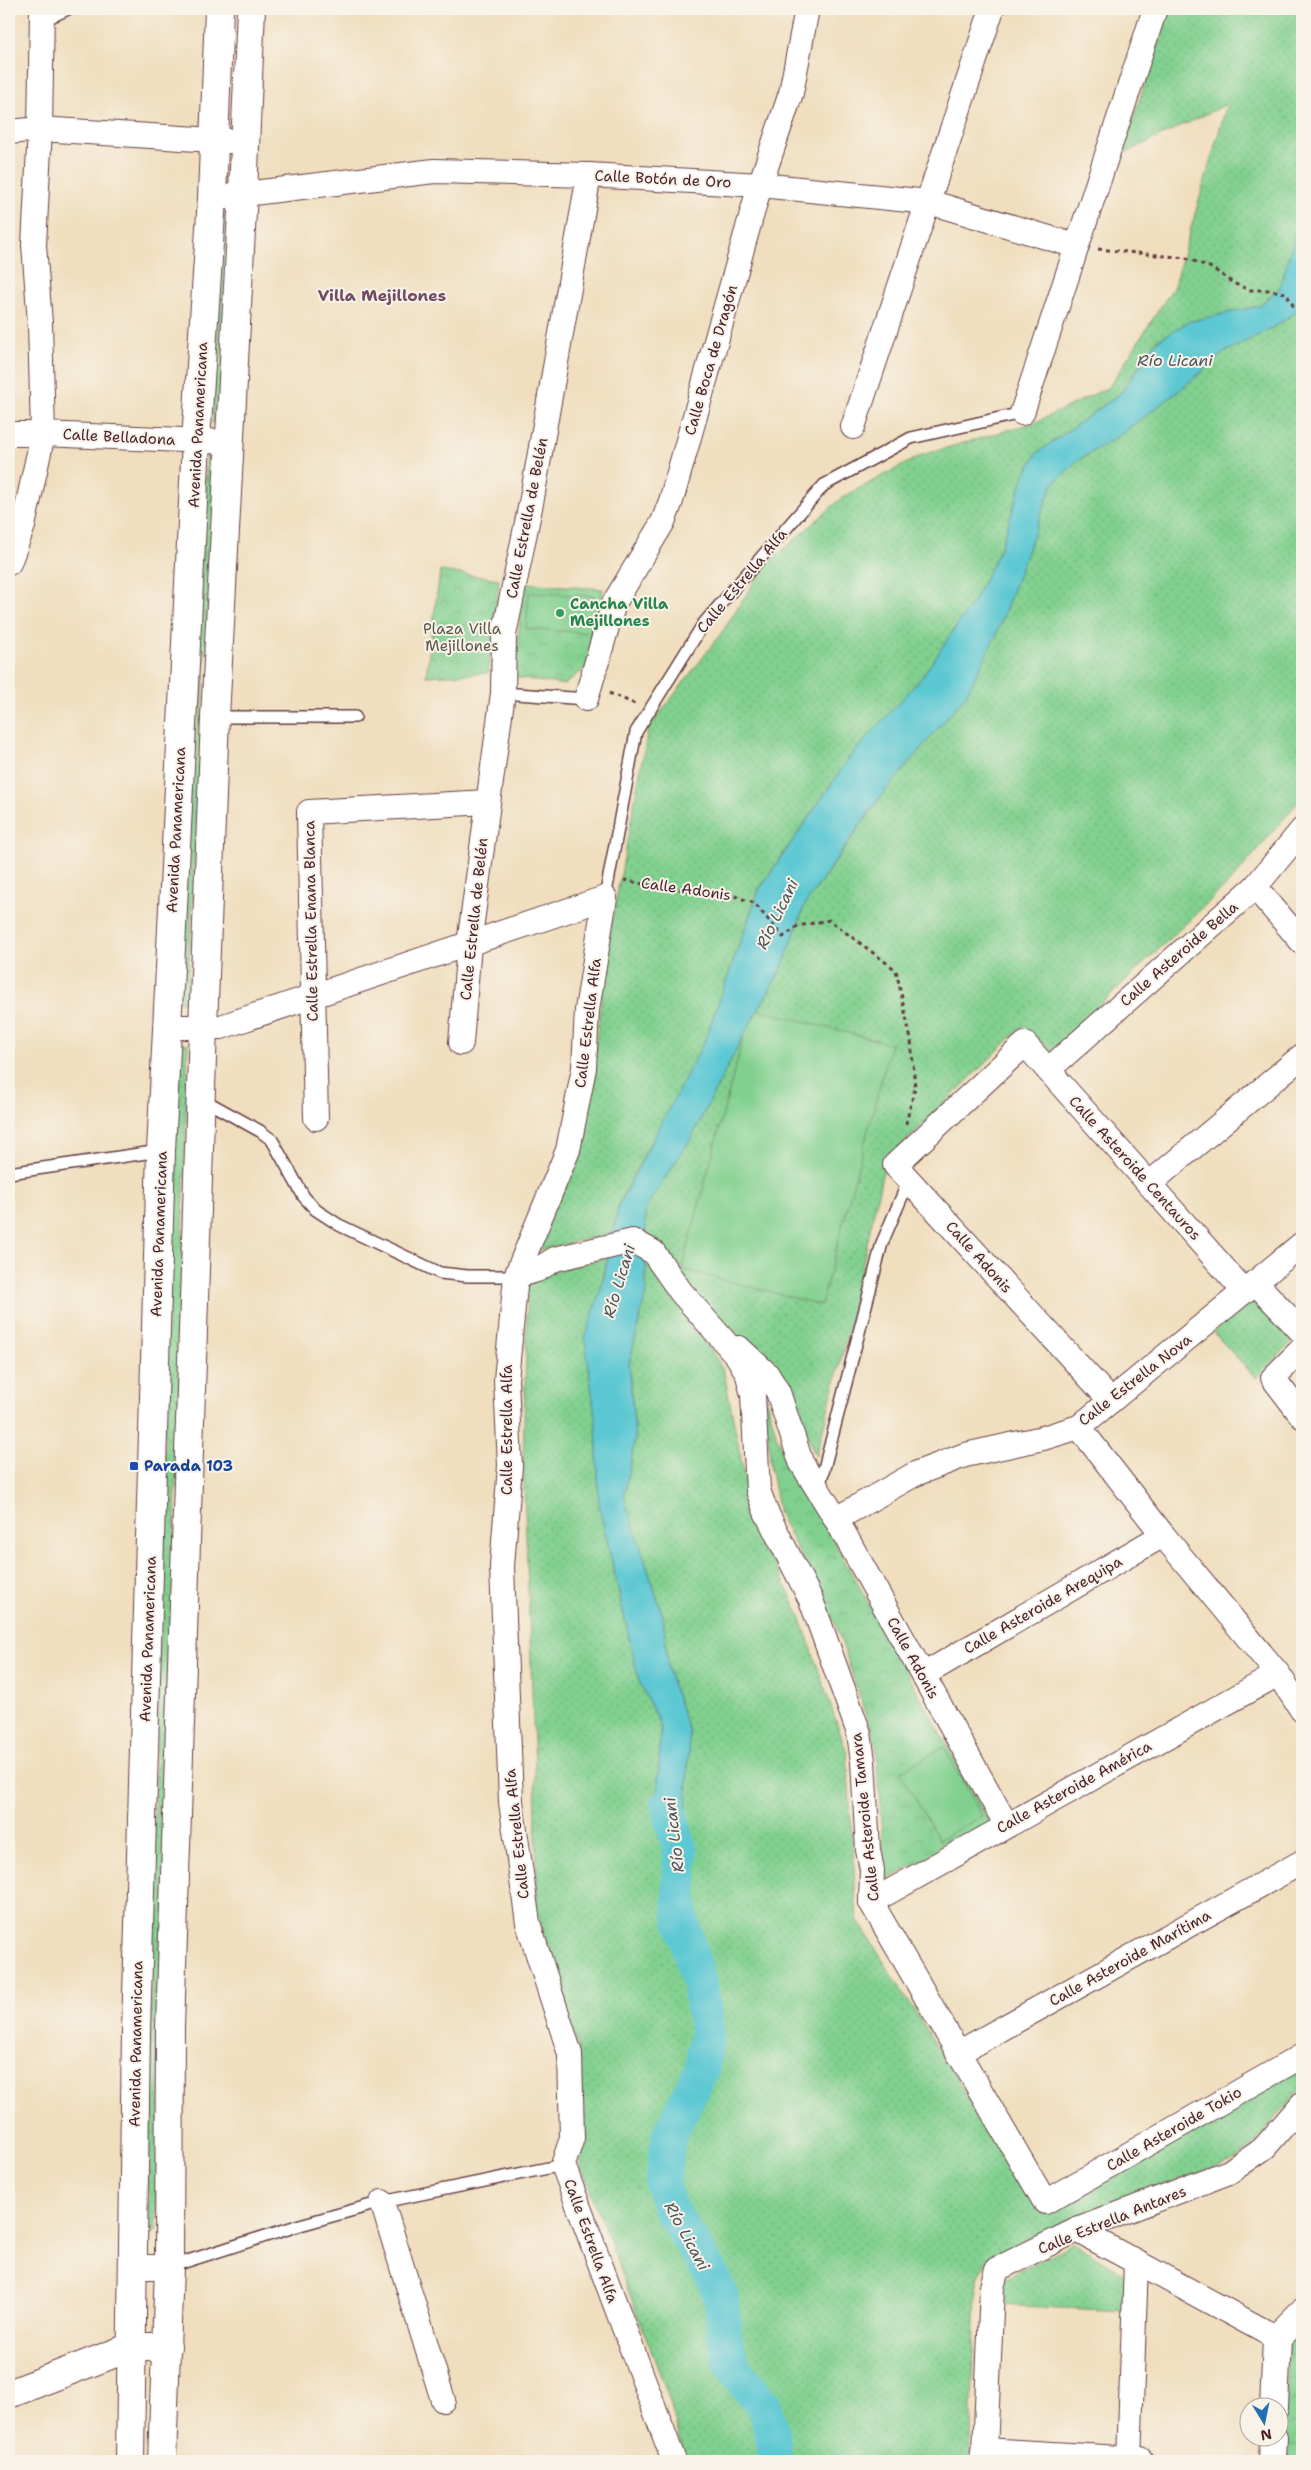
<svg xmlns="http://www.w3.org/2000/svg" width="1311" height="2470" viewBox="0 0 1311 2470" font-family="'Shantell Sans',sans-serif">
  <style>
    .grass { fill: url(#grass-dots); stroke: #66785d }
    .park { fill: url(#park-crowns); stroke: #66785d }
    .garden { fill: #81d08f; stroke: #66785d }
    .water { fill: #5cc8d3; stroke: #53747f }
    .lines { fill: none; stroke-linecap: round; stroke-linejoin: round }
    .river { stroke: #5cc8d3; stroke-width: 35 }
    .service-casing { stroke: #633c41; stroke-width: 14 }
    .minor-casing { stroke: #633c41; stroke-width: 26 }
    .tertiary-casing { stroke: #633c41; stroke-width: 30 }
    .primary-casing { stroke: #633c41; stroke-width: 30 }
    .path { stroke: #633c41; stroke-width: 3; stroke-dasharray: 4 4; stroke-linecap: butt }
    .service { stroke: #fff; stroke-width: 11 }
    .minor { stroke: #fff; stroke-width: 24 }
    .tertiary { stroke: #fff; stroke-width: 28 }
    .primary { stroke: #fff; stroke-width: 28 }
    .leisure-dot { fill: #2e9e5b; stroke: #f7f3e8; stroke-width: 2 }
    .transit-dot { fill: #1a4fb4; stroke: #f7f3e8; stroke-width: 2 }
    .labels { text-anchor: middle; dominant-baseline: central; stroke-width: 4; stroke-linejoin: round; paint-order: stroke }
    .street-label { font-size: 15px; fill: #4a1f2b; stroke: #f7f3e8 }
    .leisure-label { font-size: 15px; font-weight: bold; fill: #27864d; stroke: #f7f3e8; text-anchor: start }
    .park-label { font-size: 15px; fill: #5a5449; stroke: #f7f3e8 }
    .transit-label { font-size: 15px; font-weight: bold; fill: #164399; stroke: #f7f3e8; text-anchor: start }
    .neighbourhood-label { font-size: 16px; font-weight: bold; fill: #744a63; stroke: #f7f3e8 }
    .water-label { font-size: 16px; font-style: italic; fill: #4f525d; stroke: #f7f3e8 }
  </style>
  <defs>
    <pattern id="grass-dots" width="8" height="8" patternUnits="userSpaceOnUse" patternTransform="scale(1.25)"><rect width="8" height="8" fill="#81d08f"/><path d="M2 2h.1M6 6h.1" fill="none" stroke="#71b27c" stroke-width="1.8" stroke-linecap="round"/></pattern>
    <pattern id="park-crowns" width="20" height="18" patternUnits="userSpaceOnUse" patternTransform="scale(1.25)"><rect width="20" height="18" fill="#81d08f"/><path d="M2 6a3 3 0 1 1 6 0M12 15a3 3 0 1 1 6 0" fill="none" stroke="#71b27c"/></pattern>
  </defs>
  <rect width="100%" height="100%" fill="#f7f3e8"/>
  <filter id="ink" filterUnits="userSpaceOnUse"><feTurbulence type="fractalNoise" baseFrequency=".02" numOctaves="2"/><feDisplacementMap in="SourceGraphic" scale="10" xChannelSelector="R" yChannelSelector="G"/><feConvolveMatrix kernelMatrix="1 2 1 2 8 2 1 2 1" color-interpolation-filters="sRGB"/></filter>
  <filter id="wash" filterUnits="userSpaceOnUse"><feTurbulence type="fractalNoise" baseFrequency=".0096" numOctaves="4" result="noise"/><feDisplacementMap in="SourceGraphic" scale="20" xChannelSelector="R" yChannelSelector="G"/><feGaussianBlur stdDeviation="1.12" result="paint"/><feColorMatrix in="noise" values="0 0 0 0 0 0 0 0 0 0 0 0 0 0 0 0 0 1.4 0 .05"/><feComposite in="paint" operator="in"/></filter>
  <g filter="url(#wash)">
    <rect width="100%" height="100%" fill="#f0debe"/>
    <g class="grass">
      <polygon points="1170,9 1302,9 1302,211 1280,288 1259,306 1197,320 1157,340 1121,393 1037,453 1023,478 1001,547 973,602 922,677 850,757 759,889 705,1040 682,1086 636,1170 619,1204 613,1233 536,1251 583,1143 609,938 648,729 720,635 764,567 843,497 922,455 1036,422 1109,387 1174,286 1227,104 1121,155"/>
      <polygon points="223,211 233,212 222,423 212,423"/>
      <polygon points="1302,308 1302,797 1234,878 1051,1051 1023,1026 885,1162 845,1344 816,1456 778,1372 712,1311 697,1326 724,1372 752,1515 800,1616 847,1753 857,1919 1041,2213 1302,2067 1302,2085 1251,2149 1233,2160 1060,2224 992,2255 979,2274 976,2298 970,2461 686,2461 667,2392 580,2164 578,2048 537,1911 535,1769 523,1461 528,1282 553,1271 608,1257 602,1282 596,1424 599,1505 639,1681 661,1727 657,1797 671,1861 687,1788 689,1732 669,1674 663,1616 624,1497 635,1439 629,1364 646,1292 645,1208 690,1140 742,1038 782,968 805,904 996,635 1052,485 1077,461 1118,436 1175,394 1225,352 1274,327"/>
      <polygon points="207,457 216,458 187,1002 178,1001"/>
      <polygon points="175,1042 188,1044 156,2231 148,2229 152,1921"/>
      <polygon points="1251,1300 1293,1341 1256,1378 1213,1332"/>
      <polygon points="1074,2243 1127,2276 1125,2311 997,2305 1004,2279"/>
    </g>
    <g class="park">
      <polygon points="440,571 499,579 488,673 426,676"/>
      <polygon points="525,583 603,589 593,649 588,666 564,685 513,677"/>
      <polygon points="764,1391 777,1438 990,1823 885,1881 876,1746 836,1625 779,1514 771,1471"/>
      <polygon points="1302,2326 1302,2458 1281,2457 1289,2338"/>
    </g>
    <g class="garden">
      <polygon points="529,593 594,596 591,633 526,629"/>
      <polygon points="751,1008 891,1044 821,1305 682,1269"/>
      <polygon points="944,1747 982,1816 939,1840 900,1772"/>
    </g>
    <polygon class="water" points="1302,211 1302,308 1274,327 1225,352 1175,394 1118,436 1077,461 1052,485 996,635 966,695 877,801 805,904 782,968 742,1038 690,1140 645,1208 646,1292 629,1364 635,1439 624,1497 663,1616 669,1674 689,1732 685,1847 671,1861 657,1797 661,1727 639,1681 599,1505 596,1424 585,1338 603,1282 619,1204 705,1040 759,890 850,757 922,677 973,602 1001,547 1023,478 1037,453 1121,393 1157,341 1188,322 1259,306 1280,288"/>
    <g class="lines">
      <polyline class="river" points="668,1806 680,1850 680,1914 699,1983 707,2030 702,2069 669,2135 662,2185 669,2207 711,2274 721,2297 725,2340 733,2367 764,2406 773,2439 774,2461"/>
    </g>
  </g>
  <g filter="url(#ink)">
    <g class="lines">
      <g class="service-casing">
        <g id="service">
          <polyline points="42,21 68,9"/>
          <polyline points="503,693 586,699"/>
          <polyline points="215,717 355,717"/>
          <polyline points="605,898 636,732 704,623 824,485 911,438 1022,413"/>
          <polyline points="202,1099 260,1131 272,1140 304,1197 316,1210 339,1225 440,1273 467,1276 516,1276"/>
          <polyline points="9,1173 160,1151"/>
          <polyline points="819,1488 882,1243 909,1180"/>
          <polyline points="169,2267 300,2225 382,2202 563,2165"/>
        </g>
      </g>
      <g class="minor-casing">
        <g id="minor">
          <polyline points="9,132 40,129 245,142"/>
          <polyline points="212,198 434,171 589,175 760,185 929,202 1076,246"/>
          <polyline points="1022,413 1155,9"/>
          <polyline points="853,427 992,9"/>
          <polyline points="9,434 43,434 229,442"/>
          <polyline points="9,563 23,526 43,434 40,323 34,245 40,129 42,9"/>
          <polyline points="586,699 614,603 663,522 671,501 760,185 791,93 807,9"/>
          <polyline points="1255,887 1302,942"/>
          <polyline points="166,1027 221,1027 605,898 587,1010 584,1068 568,1150 516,1276 506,1380 510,1466 502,1566 511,1802 528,1923 570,2054 572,2138 563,2165 674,2461"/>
          <polyline points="461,1043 469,944 503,693 504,635 532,498 589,175"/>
          <polyline points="1048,1070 1255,887 1302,830"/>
          <polyline points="316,1118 309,812 487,802"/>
          <polyline points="1149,1184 1302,1056"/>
          <polyline points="516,1276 537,1270 555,1259 633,1241 653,1252 681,1292 738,1357 748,1375 753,1395 758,1490 766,1512 811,1600 859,1733 863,1761 868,1850 872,1870 871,1902 1045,2202 1302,2056"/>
          <polyline points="1255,1282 1302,1332"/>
          <polyline points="739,1348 767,1374 778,1392 801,1462 836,1519 1006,1824"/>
          <polyline points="1302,1349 1273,1378 1302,1416"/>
          <polyline points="1111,1401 895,1165 1025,1044 1244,1291"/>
          <polyline points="1079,1427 1163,1535 1278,1674 1302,1710"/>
          <polyline points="836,1519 915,1474 965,1455 1043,1438 1079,1427 1302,1244"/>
          <polyline points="923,1675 1163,1535"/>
          <polyline points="871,1902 1278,1674"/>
          <polyline points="958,2053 1302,1862"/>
          <polyline points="382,2202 443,2400"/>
          <polyline points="1077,2230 1277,2338"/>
          <polyline points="133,2267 169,2267"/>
          <polyline points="985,2452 992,2287 997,2269 1077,2230 1229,2172 1265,2147 1302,2104"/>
          <polyline points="1129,2461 1136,2263"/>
        </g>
      </g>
      <g class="tertiary-casing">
        <g id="tertiary">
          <polyline points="9,2394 131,2347 167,2347"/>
          <polyline points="1274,2408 1277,2338 1302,2313"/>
          <polyline points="984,2461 985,2452 1139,2461"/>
          <polyline points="1272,2461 1273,2438"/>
        </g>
      </g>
      <g class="primary-casing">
        <g id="primary">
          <polyline points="130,2461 136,2031 161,1151 196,441 212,198 219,9"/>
          <polyline points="162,2461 169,2267 170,2027 203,1027 215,717 243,193 251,9"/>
        </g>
      </g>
      <g class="path">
        <polyline points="1098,249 1186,258 1212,268 1233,283 1249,290 1269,290 1286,293 1294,307 1302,305"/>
        <polyline points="609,693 635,704"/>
        <polyline points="624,880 657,887 729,894 754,903 783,937 798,926 829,920 896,970 911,1040 915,1088 905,1127"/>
      </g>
      <use href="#service" class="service"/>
      <use href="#minor" class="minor"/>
      <use href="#tertiary" class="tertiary"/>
      <use href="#primary" class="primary"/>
    </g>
  </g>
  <circle class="leisure-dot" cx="560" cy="613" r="5"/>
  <rect class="transit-dot" x="129" y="1461" width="10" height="10" rx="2.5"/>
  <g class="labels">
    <g class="street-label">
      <text transform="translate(663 179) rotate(3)">Calle Botón de Oro</text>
      <text transform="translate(711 360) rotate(-74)">Calle Boca de Dragón</text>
      <text transform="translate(198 425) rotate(-87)">Avenida Panamericana</text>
      <text transform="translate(119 437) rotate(3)">Calle Belladona</text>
      <text transform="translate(527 518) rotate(-79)">Calle Estrella de Belén</text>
      <text transform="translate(742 581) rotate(-50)">Calle Estrella Alfa</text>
      <text transform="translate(176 830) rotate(-87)">Avenida Panamericana</text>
      <text transform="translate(686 889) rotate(8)">Calle Adonis</text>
      <text transform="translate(474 919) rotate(-84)">Calle Estrella de Belén</text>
      <text transform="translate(311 921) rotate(-91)">Calle Estrella Enana Blanca</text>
      <text transform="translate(1179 954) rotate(-41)">Calle Asteroide Bella</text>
      <text transform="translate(588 1023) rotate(-83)">Calle Estrella Alfa</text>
      <text transform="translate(1135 1168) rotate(48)">Calle Asteroide Centauros</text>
      <text transform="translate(159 1234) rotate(-88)">Avenida Panamericana</text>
      <text transform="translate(979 1257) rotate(48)">Calle Adonis</text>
      <text transform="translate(1135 1380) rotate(-38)">Calle Estrella Nova</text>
      <text transform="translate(507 1430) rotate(-90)">Calle Estrella Alfa</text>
      <text transform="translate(1043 1605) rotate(-30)">Calle Asteroide Arequipa</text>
      <text transform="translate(148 1639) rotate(-88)">Avenida Panamericana</text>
      <text transform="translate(913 1658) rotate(61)">Calle Adonis</text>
      <text transform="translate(1074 1787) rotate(-29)">Calle Asteroide América</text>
      <text transform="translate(865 1817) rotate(-96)">Calle Asteroide Tamara</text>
      <text transform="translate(517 1834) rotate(-96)">Calle Estrella Alfa</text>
      <text transform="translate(1130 1958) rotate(-29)">Calle Asteroide Marítima</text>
      <text transform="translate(136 2044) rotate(-89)">Avenida Panamericana</text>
      <text transform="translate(1174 2129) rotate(-30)">Calle Asteroide Tokio</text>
      <text transform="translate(1112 2220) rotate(-22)">Calle Estrella Antares</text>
      <text transform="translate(591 2241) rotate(70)">Calle Estrella Alfa</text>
    </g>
    <g class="leisure-label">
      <text x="570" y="604">Cancha Villa<tspan x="570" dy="17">Mejillones</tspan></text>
    </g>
    <g class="park-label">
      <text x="462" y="629">Plaza Villa<tspan x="462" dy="17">Mejillones</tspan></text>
    </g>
    <g class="transit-label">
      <text x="144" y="1466">Parada 103</text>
    </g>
    <g class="neighbourhood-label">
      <text x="382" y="295">Villa Mejillones</text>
    </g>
    <g class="water-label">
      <text x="1175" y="360">Río Licani</text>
      <text transform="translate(777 914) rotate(-64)">Río Licani</text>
      <text transform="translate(619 1281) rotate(-73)">Río Licani</text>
      <text transform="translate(674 1835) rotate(-97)">Río Licani</text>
      <text transform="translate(687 2236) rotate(61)">Río Licani</text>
    </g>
  </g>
  <rect width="1311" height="2470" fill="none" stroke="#f7f3e8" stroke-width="30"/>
  <g transform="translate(1264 2422) rotate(170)"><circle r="24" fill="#f7f3e8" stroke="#b29e9c"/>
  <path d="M0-4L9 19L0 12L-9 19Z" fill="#1f6fb2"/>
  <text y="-8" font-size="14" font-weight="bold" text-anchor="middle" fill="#4a1f2b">N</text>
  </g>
</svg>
